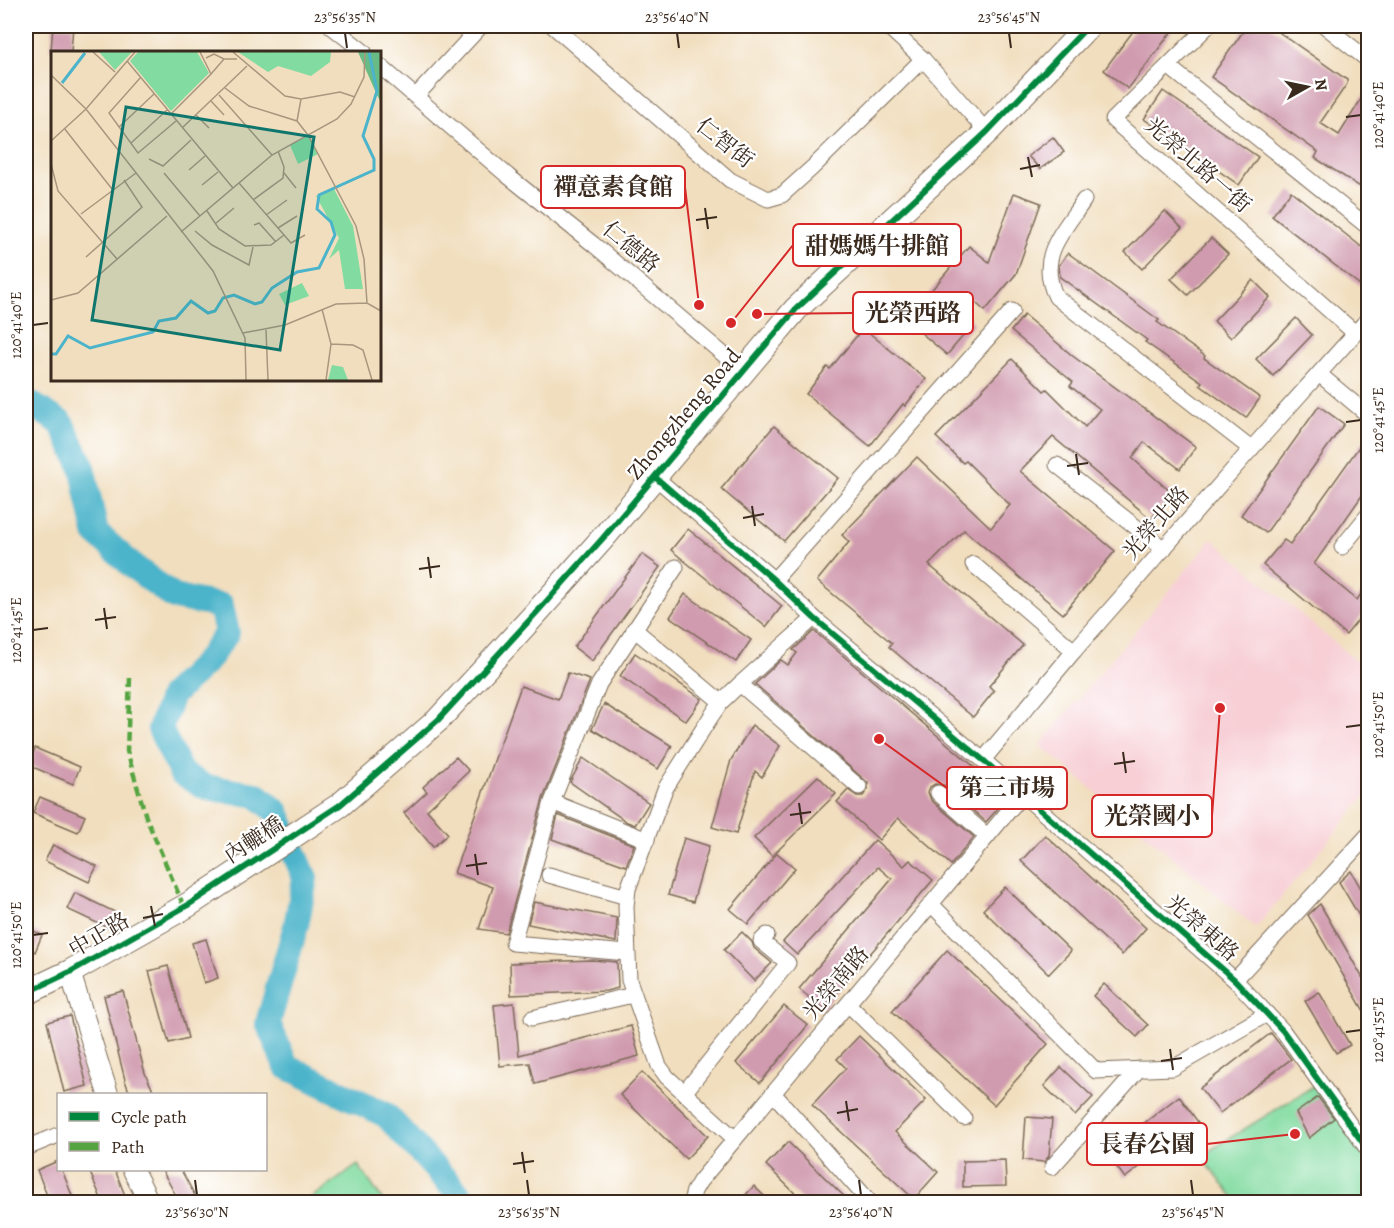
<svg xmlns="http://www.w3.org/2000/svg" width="1394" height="1228" viewBox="0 0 1394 1228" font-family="Alegreya,'Noto Serif TC',serif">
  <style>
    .built { fill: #f7cfd5 }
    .green { fill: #82dba0; stroke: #5e825f; stroke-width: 1.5 }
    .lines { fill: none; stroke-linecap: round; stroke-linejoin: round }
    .river { stroke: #4cb4ca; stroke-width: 26 }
    .building { fill: #d09baf }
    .minor-casing { stroke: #7b6956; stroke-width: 17 }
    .tertiary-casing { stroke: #7b6956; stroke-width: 22 }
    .primary-casing { stroke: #7b6956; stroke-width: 26 }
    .minor { stroke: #fff; stroke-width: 15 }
    .tertiary { stroke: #fff; stroke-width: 20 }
    .primary { stroke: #fff; stroke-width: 24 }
    .quiet { stroke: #54a441; stroke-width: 4.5; stroke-dasharray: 9 4.5; stroke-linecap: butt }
    .cycleway-casing { stroke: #fff; stroke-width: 10 }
    .cycleway { stroke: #00873e; stroke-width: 6 }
    .ticks { fill: none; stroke: #3b2a1e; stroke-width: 2 }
    .labels { text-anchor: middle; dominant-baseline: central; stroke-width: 4.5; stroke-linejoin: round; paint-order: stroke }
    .street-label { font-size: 22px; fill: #3b2a1e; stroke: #fff }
    .inset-river { fill: none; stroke: #4cb4ca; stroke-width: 3 }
    .inset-road { fill: none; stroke: #a8967e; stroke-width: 1.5 }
    .view { fill: #0f766e; fill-opacity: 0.15; stroke: #0f766e; stroke-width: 3 }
    .inset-edge { fill: none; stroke: #3b2a1e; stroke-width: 3 }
    .leader { fill: none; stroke: #d62828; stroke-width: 2 }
    .callout-dot { fill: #d62828; stroke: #fff; stroke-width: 2 }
    .callout { fill: #fff; stroke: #d62828; stroke-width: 2 }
    .callout-label { font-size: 24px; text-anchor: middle; font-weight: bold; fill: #3b2a1e }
    .neatline { fill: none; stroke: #3b2a1e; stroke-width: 2 }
    .ticks-label { font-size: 15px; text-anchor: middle; fill: #3b2a1e }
  </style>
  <rect width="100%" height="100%" fill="#fff"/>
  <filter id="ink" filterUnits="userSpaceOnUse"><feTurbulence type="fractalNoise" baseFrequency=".0167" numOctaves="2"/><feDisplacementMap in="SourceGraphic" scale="12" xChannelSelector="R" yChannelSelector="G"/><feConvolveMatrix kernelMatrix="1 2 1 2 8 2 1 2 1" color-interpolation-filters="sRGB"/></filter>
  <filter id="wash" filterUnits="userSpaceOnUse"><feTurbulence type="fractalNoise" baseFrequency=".008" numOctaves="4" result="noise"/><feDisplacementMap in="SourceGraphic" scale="24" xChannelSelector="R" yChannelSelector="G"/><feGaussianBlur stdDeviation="1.35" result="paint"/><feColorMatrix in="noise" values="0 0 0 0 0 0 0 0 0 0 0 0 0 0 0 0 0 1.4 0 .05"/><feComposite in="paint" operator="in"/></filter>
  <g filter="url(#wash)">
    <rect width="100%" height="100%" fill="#f1debe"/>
    <polygon class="built" points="1212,539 1368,671 1368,793 1256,928 1040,745"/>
    <g class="green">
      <polygon points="1317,1084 1368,1155 1368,1202 1237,1202 1201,1156"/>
      <polygon points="358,1165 384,1202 305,1202"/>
    </g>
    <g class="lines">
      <polyline class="river" points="26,401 61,423 82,466 96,533 134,567 174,597 221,606 227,633 206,662 172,695 160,729 181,773 205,787 257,795 277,812 305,878 296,926 268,1023 286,1066 386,1115 466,1202"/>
    </g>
    <g id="blocks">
      <g class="building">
        <polygon points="53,26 73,26 71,52 51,50"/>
        <polygon points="1137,26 1176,26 1128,89 1104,70"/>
        <polygon points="1247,26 1270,26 1347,80 1347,84 1320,123 1339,135 1368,88 1368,192 1315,158 1318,152 1211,77"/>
        <polygon points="1163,91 1258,157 1239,185 1144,119"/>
        <polygon points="1053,137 1064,152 1040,169 1028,156"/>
        <polygon points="1291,191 1368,252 1368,274 1360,285 1272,216"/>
        <polygon points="1014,193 1041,203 1016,274 985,311 970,298 960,309 974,323 947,355 906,320 969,246 989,262"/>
        <polygon points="1165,211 1182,228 1142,269 1125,252"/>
        <polygon points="1211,238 1228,254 1188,295 1171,279"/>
        <polygon points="1068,253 1159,320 1157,322 1205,356 1204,358 1260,398 1246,418 1200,385 1202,382 1145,342 1147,340 1060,277 1059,265"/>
        <polygon points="1253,280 1270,297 1231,338 1214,321"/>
        <polygon points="1024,315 1074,357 1196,447 1180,469 1144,442 1132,458 1172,493 1151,519 1053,437 1020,471 1115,551 1063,614 964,530 929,565 1023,645 989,686 994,691 973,717 889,647 892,643 817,581 849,542 842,535 917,457 991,528 1010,505 966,461 963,463 936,437 1012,359 1044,391 1047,389 1085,427 1100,409 1070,386 1073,382 1011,331"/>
        <polygon points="1296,318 1312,335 1273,376 1256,359"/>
        <polygon points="863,328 926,379 905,406 903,404 870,446 806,394 827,367 830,369"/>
        <polygon points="1319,406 1344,424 1266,533 1241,515"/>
        <polygon points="774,426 838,478 784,541 721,489"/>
        <polygon points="1368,434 1368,487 1314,564 1357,600 1368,584 1368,608 1346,635 1263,565 1284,540 1290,544"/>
        <polygon points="688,529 782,606 766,627 671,550"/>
        <polygon points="642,554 660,567 592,661 574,647"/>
        <polygon points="685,594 751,640 736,662 670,617"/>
        <polygon points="814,631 1009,796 986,822 944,785 935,784 930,787 928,792 931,800 974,837 951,865 898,818 879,840 837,802 848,790 857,796 863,796 868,789 868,783 755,684 781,660 788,665 797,653 793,650"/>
        <polygon points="635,653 702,699 686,721 620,676"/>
        <polygon points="568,673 590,680 543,799 506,933 479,929 493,887 454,873 521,686 558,699"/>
        <polygon points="604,704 672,746 658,769 592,729"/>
        <polygon points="752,725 780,746 762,777 755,771 736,834 712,827 731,760"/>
        <polygon points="35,748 80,767 73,784 28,765"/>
        <polygon points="456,757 469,771 427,810 448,834 433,847 404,813 427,792 423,787"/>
        <polygon points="583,758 649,803 635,825 627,822 570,782"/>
        <polygon points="818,776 836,794 772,856 754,838"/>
        <polygon points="40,797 85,816 78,832 33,813"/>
        <polygon points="558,815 634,845 626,866 552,839"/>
        <polygon points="1045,835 1146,928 1122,955 1021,861"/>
        <polygon points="684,838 709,846 693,902 668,895"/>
        <polygon points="875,840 904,866 910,860 933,880 823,1009 799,989 892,879 878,867 797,955 783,942"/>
        <polygon points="53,845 97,866 89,882 45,861"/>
        <polygon points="777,853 795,868 748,924 730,909"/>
        <polygon points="1351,871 1368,901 1368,931 1339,882"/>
        <polygon points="1005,887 1071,951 1049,974 983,910"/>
        <polygon points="75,893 119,914 112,930 67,909"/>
        <polygon points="534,902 617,918 616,942 528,924"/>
        <polygon points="1320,904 1368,987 1368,1018 1308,915"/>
        <polygon points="26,927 42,935 35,952 26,947"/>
        <polygon points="742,932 752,942 754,948 772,963 754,981 724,950"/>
        <polygon points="206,939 218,978 204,983 192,943"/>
        <polygon points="947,950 1048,1044 994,1105 892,1011"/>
        <polygon points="592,960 617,962 618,988 606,991 511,995 510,963"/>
        <polygon points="168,966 188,1038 169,1043 149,971"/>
        <polygon points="1104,984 1148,1025 1137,1037 1093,996"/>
        <polygon points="123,991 145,1073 155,1095 130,1095 125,1080 104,996"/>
        <polygon points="1319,992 1350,1045 1336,1053 1305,1001"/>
        <polygon points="514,1003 519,1055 631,1026 639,1056 535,1084 530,1063 500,1066 494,1005"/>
        <polygon points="784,1006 808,1025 760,1083 736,1063"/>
        <polygon points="70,1016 87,1086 64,1092 47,1022"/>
        <polygon points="1271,1033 1291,1059 1220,1113 1200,1088"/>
        <polygon points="859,1036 926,1100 895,1132 938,1172 914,1199 812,1105 846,1068 837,1059"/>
        <polygon points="1061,1067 1093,1097 1075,1116 1044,1086"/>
        <polygon points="642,1072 708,1136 686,1159 620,1095"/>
        <polygon points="1179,1096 1198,1122 1125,1178 1106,1153"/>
        <polygon points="1318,1097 1334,1118 1309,1138 1296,1113"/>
        <polygon points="1026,1117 1052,1119 1049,1156 1044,1162 1023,1160"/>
        <polygon points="788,1142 851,1203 805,1203 766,1165"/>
        <polygon points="1005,1160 1006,1186 963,1187 963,1161"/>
        <polygon points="58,1161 58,1170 62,1170 75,1203 50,1203 37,1170"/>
        <polygon points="89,1170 115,1170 128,1203 103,1203"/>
        <polygon points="162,1170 181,1170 199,1203 180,1203"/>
        <polygon points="754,1186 771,1203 738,1203"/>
      </g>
    </g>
  </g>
  <g filter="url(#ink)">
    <use href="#blocks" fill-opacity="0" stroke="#7b6956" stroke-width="1.5"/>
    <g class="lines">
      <g class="minor-casing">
        <g id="minor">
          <polyline points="331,26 364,52"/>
          <polyline points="553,26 730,180 768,199 782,195 812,168 923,59"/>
          <polyline points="887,26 923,59 987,132"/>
          <polyline points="1208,26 1113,120 1355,333"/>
          <polyline points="1325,26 1368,60"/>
          <polyline points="380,66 508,176 593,244 743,371"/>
          <polyline points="1168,66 1368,227"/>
          <polyline points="416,96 481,26"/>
          <path d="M1084,200C1063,232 1036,257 1056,297L1251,449"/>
          <polyline points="1319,374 1368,415"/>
          <polyline points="1057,465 1164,549"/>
          <polyline points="655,477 774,580 814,618 983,760 1235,980 1283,1031 1368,1150"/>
          <polyline points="1342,547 1368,515"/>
          <polyline points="973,564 1074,651"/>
          <polyline points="774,580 1012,311"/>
          <polyline points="634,629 721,702"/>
          <polyline points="740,684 859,787"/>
          <polyline points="983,760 1074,651 1251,449 1368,319"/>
          <polyline points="938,793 987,836"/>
          <polyline points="552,802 647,840"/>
          <polyline points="549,875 627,897"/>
          <polyline points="931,904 1096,1071 1173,1068 1267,1014"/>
          <polyline points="627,953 513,943 552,802 599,684 676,567"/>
          <polyline points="1235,980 1368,835"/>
          <polyline points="848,1004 964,1118"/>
          <polyline points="532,1018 633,995"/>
          <polyline points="684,1093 788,963 761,941 767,935"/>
          <polyline points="773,1093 868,1200"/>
          <polyline points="735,1139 667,1077 659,1066 629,980 626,906 628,889 665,789 710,718 721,702 740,684 814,618"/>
          <polyline points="26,1148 58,1135"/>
          <polyline points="1052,1167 1139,1069"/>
          <polyline points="691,1202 694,1191 700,1181 1022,795"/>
        </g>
      </g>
      <g class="tertiary-casing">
        <g id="tertiary">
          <polyline points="70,972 108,1094"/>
          <polyline points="133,1170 149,1202"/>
        </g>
      </g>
      <g class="primary-casing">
        <polyline id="primary" points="26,993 70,972 188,905 340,805 438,720 537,612 603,538 796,309 987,132 1088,26"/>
      </g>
      <use href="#minor" class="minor"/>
      <use href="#tertiary" class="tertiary"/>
      <use href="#primary" class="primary"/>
      <polyline class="quiet" points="130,678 127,751 146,817 184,907"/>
      <g class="cycleway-casing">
        <g id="cycleway">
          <polyline points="655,477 774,580 814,618 983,760 1235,980 1283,1031 1368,1150"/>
          <polyline points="26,993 70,972 188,905 340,805 438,720 537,612 603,538 796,309 987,132 1088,26"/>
        </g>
      </g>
      <use href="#cycleway" class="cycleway"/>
    </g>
  </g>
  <path class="ticks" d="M345,33L347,48M677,33L679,48M1009,33L1011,48M1346,117L1361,115M1028,157L1032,177M1020,169L1040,165M705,208L708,229M696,220L717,217M33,325L48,323M1346,422L1361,420M1076,454L1079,475M1067,466L1088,463M752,506L755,526M743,518L764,514M428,557L431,578M419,569L440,566M104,608L107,629M95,620L116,617M33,630L48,628M1346,727L1361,725M1123,752L1126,773M1114,764L1135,761M799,803L802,824M790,815L811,812M475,854L478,875M466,866L487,863M151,906L155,926M143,918L163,914M33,935L48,933M1346,1032L1361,1030M1170,1049L1173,1070M1161,1061L1182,1058M846,1101L849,1121M837,1113L858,1109M522,1152L525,1173M513,1164L534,1161M195,1180L197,1195M527,1180L529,1195M859,1180L861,1195M1191,1180L1193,1195"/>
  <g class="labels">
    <g class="street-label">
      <text transform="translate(725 143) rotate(38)">仁智街</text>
      <text transform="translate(1198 165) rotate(41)">光榮北路一街</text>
      <text transform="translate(631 247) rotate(40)">仁德路</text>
      <text transform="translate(684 414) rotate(-50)">Zhongzheng Road</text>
      <text transform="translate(1156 523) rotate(-49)">光榮北路</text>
      <text transform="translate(254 840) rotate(-33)">內轆橋</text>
      <text transform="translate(1202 928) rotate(41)">光榮東路</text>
      <text transform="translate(99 935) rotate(-30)">中正路</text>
      <text transform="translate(836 983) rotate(-50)">光榮南路</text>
    </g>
  </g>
  <g transform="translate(51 51)">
    <rect width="330" height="330" fill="#f1debe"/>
    <path d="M48,1H81L64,19ZM87,1H146L158,22L120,60L79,10ZM187,1H280L279,11L260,25L227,15L217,21ZM257,85L267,103L247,113L239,94ZM283,138L302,175L312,238H294L288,199L278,208L288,187L265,145ZM251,232L258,245L234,254L228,243ZM281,314L292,316L297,329H277Z" fill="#82dba0"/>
    <path d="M307,1H330V51L326,44Z" fill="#69bb86"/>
    <path class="inset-river" d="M11,32L34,2M0,303H5L17,285L39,297L102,281L108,270L125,267L140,250L157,262L164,260L172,247L183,244L204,253L211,251L221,237L246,221L268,217L284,184L280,171L266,158L268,144L323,119V108L312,85L326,40L318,1"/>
    <path class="inset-road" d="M42,1L64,21M182,1L234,45L250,48L289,41L304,46M155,7L163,3L173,8M76,10L182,137M160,23L173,8H186M0,24L35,58L162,220L194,287L195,329M90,26L58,62L87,102L125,70M174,37L198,55L246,70L257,84L305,175L313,208L316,252M168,44L221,104M160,50L173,64M120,63L160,23L149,1M145,64L158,77M246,70L250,48M68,76L103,43M13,77L61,138M131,77L196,15M0,90L35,58L84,1M80,92L116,59M98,108L112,115L140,89M0,113L7,140L66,208M138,119L154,105M113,122L149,165M233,122L245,137M188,132L240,192L254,184M151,134L167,121M202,149L232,127L233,116L227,100M156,160L168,178L194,195L220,194L233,184M30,163L85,122M215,164L236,149M164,173L183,157M203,174L208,172L225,191M227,177L246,165M144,180L161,194L198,214L202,196M130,181L221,104L286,68L300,53L313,26L314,1M35,206L91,156L73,129M0,249L27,242L116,165M271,258L280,293L275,329M215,279L217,329M192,282L234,274L285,253L316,252L330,260M280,293L302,294L312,299L321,329"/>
    <path class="view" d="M75,56L263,86L229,299L41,269Z"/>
    <rect width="330" height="330" class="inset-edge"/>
  </g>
  <path class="leader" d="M699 305L685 187M731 323L793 245M757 314L853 313M879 739L947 788M1220 708L1212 816M1295 1134L1207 1144"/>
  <g class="callout-dot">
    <circle cx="699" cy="305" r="6"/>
    <circle cx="731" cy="323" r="6"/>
    <circle cx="757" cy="314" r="6"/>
    <circle cx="879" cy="739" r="6"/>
    <circle cx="1220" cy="708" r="6"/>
    <circle cx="1295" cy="1134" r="6"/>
  </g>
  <g class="callout">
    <rect x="541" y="166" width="144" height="42" rx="6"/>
    <rect x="793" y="224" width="168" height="42" rx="6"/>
    <rect x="853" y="292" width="120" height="42" rx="6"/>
    <rect x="947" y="767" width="120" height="42" rx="6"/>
    <rect x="1092" y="795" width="120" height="42" rx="6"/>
    <rect x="1087" y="1123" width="120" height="42" rx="6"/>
  </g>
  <g class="callout-label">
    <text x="613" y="195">禪意素食館</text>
    <text x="877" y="254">甜媽媽牛排館</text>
    <text x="913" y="321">光榮西路</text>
    <text x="1007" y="796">第三市場</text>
    <text x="1152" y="824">光榮國小</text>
    <text x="1147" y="1152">長春公園</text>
  </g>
  <rect width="1394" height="1228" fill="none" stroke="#fff" stroke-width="66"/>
  <rect x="57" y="1093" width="210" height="78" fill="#ffffff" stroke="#b1aaa5" stroke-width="1.5"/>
  <rect x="69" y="1112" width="30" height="9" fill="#00873e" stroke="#b1aaa5" stroke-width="1.5"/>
  <text x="111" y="1123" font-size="18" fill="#3b2a1e">Cycle path</text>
  <rect x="69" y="1142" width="30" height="9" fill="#54a441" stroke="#b1aaa5" stroke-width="1.5"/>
  <text x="111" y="1153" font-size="18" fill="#3b2a1e">Path</text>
  <g transform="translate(1307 87) rotate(81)" stroke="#ffffff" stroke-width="4.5" paint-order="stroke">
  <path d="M0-4.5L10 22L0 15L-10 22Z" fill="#3b2a1e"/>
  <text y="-9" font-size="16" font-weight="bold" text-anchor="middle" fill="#3b2a1e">N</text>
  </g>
  <rect x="33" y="33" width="1328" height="1162" class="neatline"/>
  <g class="ticks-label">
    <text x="345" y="22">23°56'35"N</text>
    <text x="677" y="22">23°56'40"N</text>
    <text x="1009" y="22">23°56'45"N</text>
    <text transform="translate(1378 115) rotate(-90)" y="5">120°41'40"E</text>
    <text transform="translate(16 325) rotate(-90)" y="5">120°41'40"E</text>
    <text transform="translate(1378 420) rotate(-90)" y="5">120°41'45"E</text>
    <text transform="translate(16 630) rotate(-90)" y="5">120°41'45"E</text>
    <text transform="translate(1378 725) rotate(-90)" y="5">120°41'50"E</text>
    <text transform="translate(16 935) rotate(-90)" y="5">120°41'50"E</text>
    <text transform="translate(1378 1030) rotate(-90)" y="5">120°41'55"E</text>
    <text x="197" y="1217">23°56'30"N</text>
    <text x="529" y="1217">23°56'35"N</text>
    <text x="861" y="1217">23°56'40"N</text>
    <text x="1193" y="1217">23°56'45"N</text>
  </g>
</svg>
